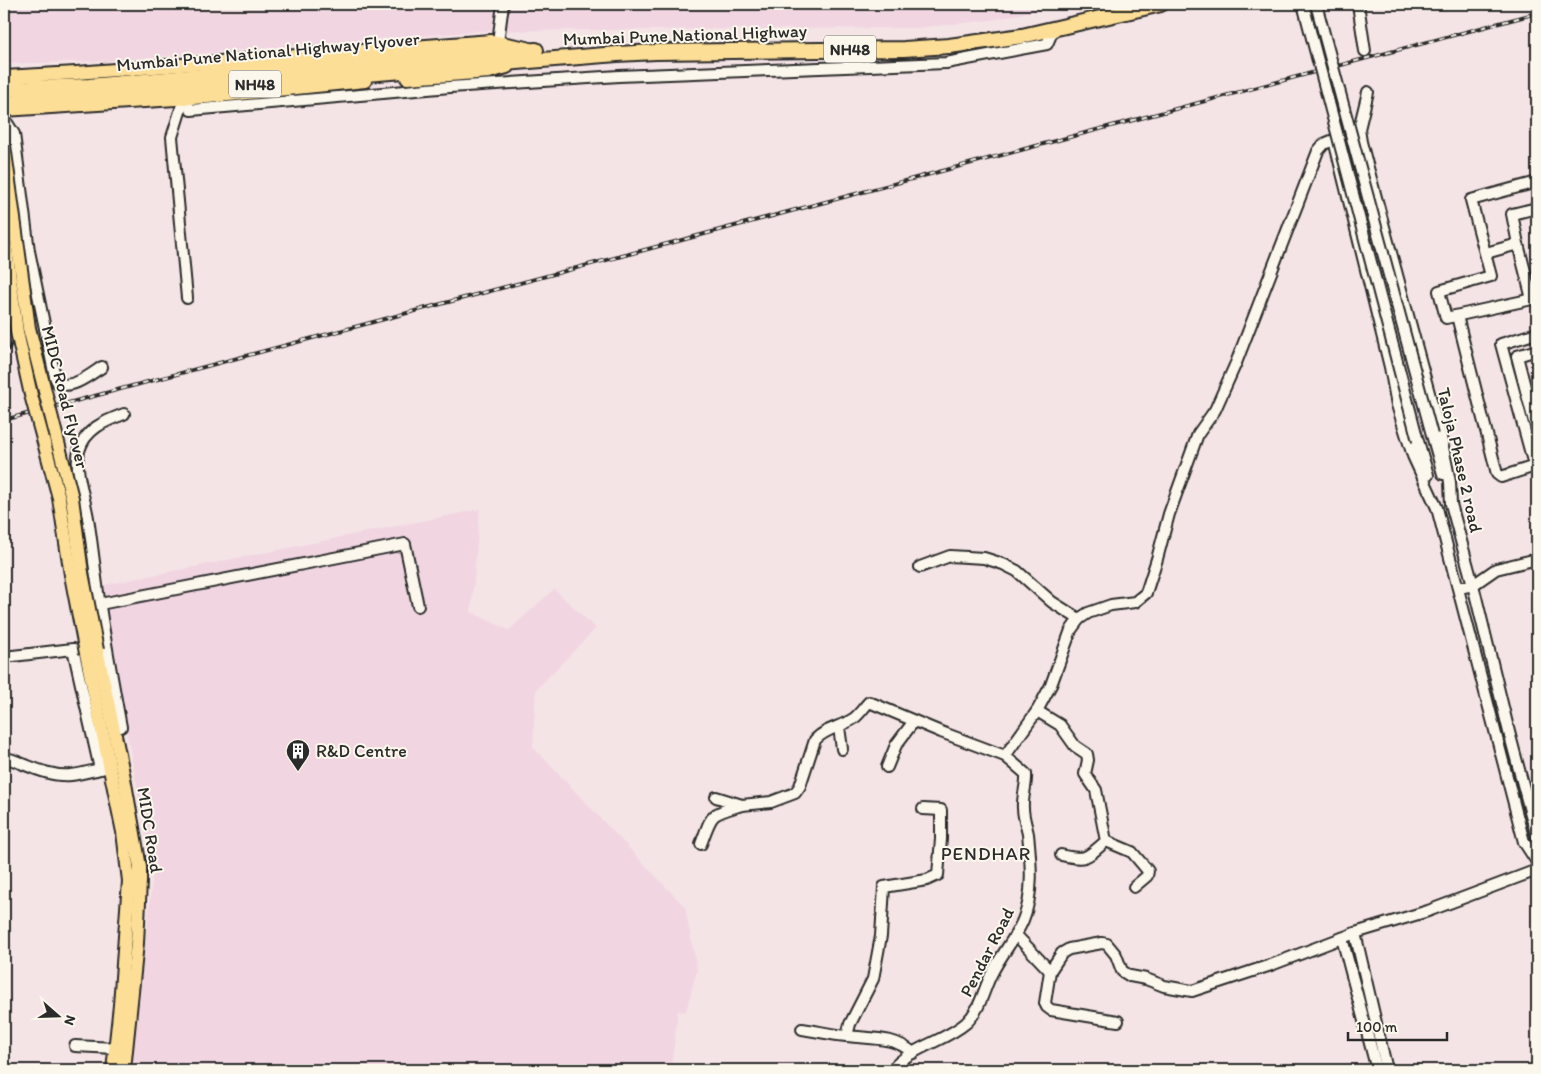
<svg xmlns="http://www.w3.org/2000/svg" width="1541" height="1074" viewBox="0 0 1541 1074" font-family="Itim,sans-serif">
  <style>
    .built { fill: #f1d6e2 }
    .lines { fill: none; stroke-linecap: round; stroke-linejoin: round }
    .minor-casing { stroke: #2b2b2b; stroke-width: 14 }
    .major-casing { stroke: #2b2b2b; stroke-width: 16 }
    .highway-casing { stroke: #2b2b2b; stroke-width: 18 }
    .minor { stroke: #fbf7ec; stroke-width: 10 }
    .major { stroke: #fdde96; stroke-width: 12 }
    .highway { stroke: #fdde96; stroke-width: 14 }
    .rail-casing { stroke: #2b2b2b; stroke-width: 4 }
    .rail { stroke: #fbf7ec; stroke-width: 2; stroke-dasharray: 5.5; stroke-linecap: butt }
    .minor-bridge-casing { stroke: #2b2b2b; stroke-width: 14; stroke-linecap: butt }
    .major-bridge-casing { stroke: #2b2b2b; stroke-width: 16; stroke-linecap: butt }
    .minor-bridge { stroke: #fbf7ec; stroke-width: 10 }
    .major-bridge { stroke: #fdde96; stroke-width: 12 }
    .labels { text-anchor: middle; dominant-baseline: central; stroke-width: 4; stroke-linejoin: round; paint-order: stroke }
    .shield { fill: #fbf7ec; stroke: #696865; stroke-width: 1 }
    .shield-label { font-size: 16px; font-weight: bold; fill: #2b2b2b }
    .street-label { font-size: 18px; fill: #2b2b2b; stroke: #fbf7ec }
    .poi-label { font-size: 18px; fill: #2b2b2b; stroke: #fbf7ec; text-anchor: start }
    .neighbourhood-label { font-size: 19px; letter-spacing: 1px; fill: #2b2b2b; stroke: #fbf7ec }
  </style>
  <rect width="100%" height="100%" fill="#f5e4e6"/>
  <filter id="ink" filterUnits="userSpaceOnUse"><feTurbulence type="fractalNoise" baseFrequency=".02" numOctaves="2"/><feDisplacementMap in="SourceGraphic" scale="10" xChannelSelector="R" yChannelSelector="G"/><feConvolveMatrix kernelMatrix="1 2 1 2 8 2 1 2 1" color-interpolation-filters="sRGB"/></filter>
  <g filter="url(#ink)">
    <g class="built">
      <polygon points="4,4 101,4 247,10 249,4 1066,4 992,20 916,28 481,31 108,61 4,64"/>
      <polygon points="480,509 471,612 509,630 554,589 596,628 536,690 533,747 685,907 697,970 686,1012 678,1011 671,1070 131,1070 153,872 99,586"/>
    </g>
    <g class="lines">
      <g class="minor-casing">
        <g id="minor">
          <polyline points="1358,4 1365,51"/>
          <polyline points="498,42 503,4"/>
          <polyline points="1368,92 1359,129 1361,142 1441,437 1450,482 1451,504 1473,585 1509,732 1537,837"/>
          <polyline points="184,99 191,110 450,87 619,76 946,63 1047,44 1054,28"/>
          <polyline points="184,99 172,137 187,298"/>
          <path d="M4,118L14,134L29,251L55,377L58,383C72,390 91,374 102,367"/>
          <polyline points="1334,140 1390,367 1397,405 1413,456 1437,508 1524,842 1537,862"/>
          <polyline points="1537,182 1471,200 1491,276 1439,291 1446,318 1537,298"/>
          <polyline points="1518,244 1532,299"/>
          <polyline points="1486,253 1518,244 1512,214 1537,208"/>
          <polyline points="1457,316 1497,474 1501,477 1532,467 1534,465 1501,344 1537,333"/>
          <polyline points="4,321 6,342 4,346"/>
          <polyline points="1537,350 1517,356 1537,433"/>
          <polyline points="1432,435 1443,474"/>
          <polyline points="1418,441 1428,475"/>
          <polyline points="920,567 950,556 984,558 1003,564 1017,571 1052,602 1079,619"/>
          <polyline points="1459,588 1473,585 1496,569 1537,559"/>
          <polyline points="100,604 405,544 418,606"/>
          <polyline points="4,657 73,649 100,769"/>
          <path d="M1037,711L1060,725L1075,746L1087,754L1088,760L1085,774L1096,790L1106,841C1086,858 1087,861 1061,855"/>
          <polyline points="839,727 842,749"/>
          <path d="M113,728L121,727C114,689 107,651 101,613C96,582 93,550 88,518C85,499 74,469 79,451C85,429 105,421 124,414"/>
          <polyline points="1005,756 1037,711 1051,685 1071,630 1079,619 1088,613 1111,605 1135,602 1146,593 1157,559 1169,514 1198,434 1215,410 1236,363 1318,151 1324,144 1357,130"/>
          <path d="M4,761L10,759C29,766 50,777 71,775C82,774 94,770 105,768"/>
          <polyline points="887,767 896,745 914,721"/>
          <path d="M716,797L742,805L771,802L795,793L800,786L815,740C824,729 841,727 853,719C859,715 864,707 869,702L941,732L1005,756L1026,774C1027,785 1022,796 1023,808C1023,816 1026,825 1028,834C1031,862 1034,894 1023,920C1015,939 1001,955 992,973C983,990 981,1009 966,1023C944,1042 910,1047 892,1070"/>
          <polyline points="1106,841 1132,852 1148,871 1147,876 1134,887"/>
          <path d="M701,844C713,812 709,815 742,805"/>
          <polyline points="1355,933 1387,1070"/>
          <polyline points="1016,935 1050,971 1045,1003 1047,1007 1051,1010 1118,1021"/>
          <polyline points="1342,938 1377,1070"/>
          <polyline points="1050,971 1062,953 1069,949 1102,943 1107,944 1116,955 1122,971 1130,976 1146,979 1164,986 1192,991 1271,965 1355,933 1428,911 1537,870"/>
          <path d="M802,1029C817,1031 832,1035 847,1036C872,1039 894,1036 913,1053"/>
          <polyline points="847,1036 850,1024 873,979 881,936 884,887 927,880 938,875 941,839 941,810 923,809"/>
          <polyline points="75,1046 115,1048"/>
        </g>
      </g>
      <g class="major-casing">
        <g id="major">
          <polyline points="4,77 76,73 491,41 527,48"/>
          <polyline points="407,78 489,72 507,67"/>
          <polyline points="4,110 207,97 365,81"/>
          <polyline points="97,650 124,778 140,867 140,881 137,943 124,1070"/>
          <polyline points="86,653 123,832 129,881 120,1005 113,1070"/>
        </g>
      </g>
      <g class="highway-casing">
        <g id="highway">
          <polyline points="4,89 89,86 346,63 536,50"/>
          <polyline points="4,103 617,54 656,52 904,49 949,46 1022,36 1161,4"/>
        </g>
      </g>
      <use href="#minor" class="minor"/>
      <use href="#major" class="major"/>
      <use href="#highway" class="highway"/>
      <g class="rail-casing">
        <polyline id="rail" points="4,420 1537,13"/>
      </g>
      <use href="#rail" class="rail"/>
      <g class="minor-bridge-casing">
        <g id="minor-bridge">
          <polyline points="1303,4 1418,441"/>
          <polyline points="1316,4 1432,435"/>
        </g>
      </g>
      <g class="major-bridge-casing">
        <g id="major-bridge">
          <polyline points="4,145 29,328 72,498 82,573 97,650"/>
          <polyline points="4,233 17,332 31,395 59,498 71,575 86,653"/>
        </g>
      </g>
      <use href="#minor-bridge" class="minor-bridge"/>
      <use href="#major-bridge" class="major-bridge"/>
    </g>
  </g>
  <defs>
    <g id="building-pin" transform="scale(1.25)"><path d="M0 17L-7.5 6A9.5 9.5 0 1 1 7.5 6Z" fill="#2b2b2b" stroke="#fbf7ec"/><path d="M-4-6H4V6H1V3H-1V6H-4ZM-2.5-4.3h1.7v1.8h-1.7ZM.8-4.3h1.7v1.8H.8ZM-2.5-1h1.7V.8h-1.7ZM.8-1h1.7V.8H.8Z" fill="#fff"/></g>
  </defs>
  <g fill-rule="evenodd">
    <use href="#building-pin" x="298" y="751"/>
  </g>
  <g class="labels">
    <g class="shield">
      <rect x="824" y="35.5" width="52" height="27" rx="4"/>
      <rect x="229" y="70.5" width="52" height="27" rx="4"/>
    </g>
    <g class="shield-label">
      <text x="850" y="49">NH48</text>
      <text x="255" y="84">NH48</text>
    </g>
    <g class="street-label">
      <text transform="translate(685 35) rotate(-2)">Mumbai Pune National Highway</text>
      <text transform="translate(268 52) rotate(-5)">Mumbai Pune National Highway Flyover</text>
      <text transform="translate(65 397) rotate(76)">MIDC Road Flyover</text>
      <text transform="translate(1460 460) rotate(77)">Taloja Phase 2 road</text>
      <text transform="translate(150 830) rotate(81)">MIDC Road</text>
      <text transform="translate(987 952) rotate(-63)">Pendar Road</text>
    </g>
    <g class="poi-label">
      <text x="316" y="751">R&amp;D Centre</text>
    </g>
    <g class="neighbourhood-label">
      <text x="986" y="853">PENDHAR</text>
    </g>
  </g>
  <rect width="1541" height="1074" fill="none" stroke="#fbf7ec" stroke-width="20"/>
  <rect x="10" y="10" width="1521" height="1054" fill="none" stroke="#2b2b2b" stroke-width="2" filter="url(#ink)"/>
  <g transform="translate(58 1016) rotate(110)" stroke="#fbf7ec" stroke-width="4" paint-order="stroke">
  <path d="M0-4L9 19L0 12L-9 19Z" fill="#2b2b2b"/>
  <text y="-8" font-size="14" font-weight="bold" text-anchor="middle" fill="#2b2b2b">N</text>
  </g>
  <path d="M1348 1032v8h99v-8" fill="none" stroke="#2b2b2b" stroke-width="2.5"/>
  <text x="1356" y="1032" font-size="15" fill="#2b2b2b" stroke="#fbf7ec" stroke-width="4" paint-order="stroke">100 m</text>
</svg>
